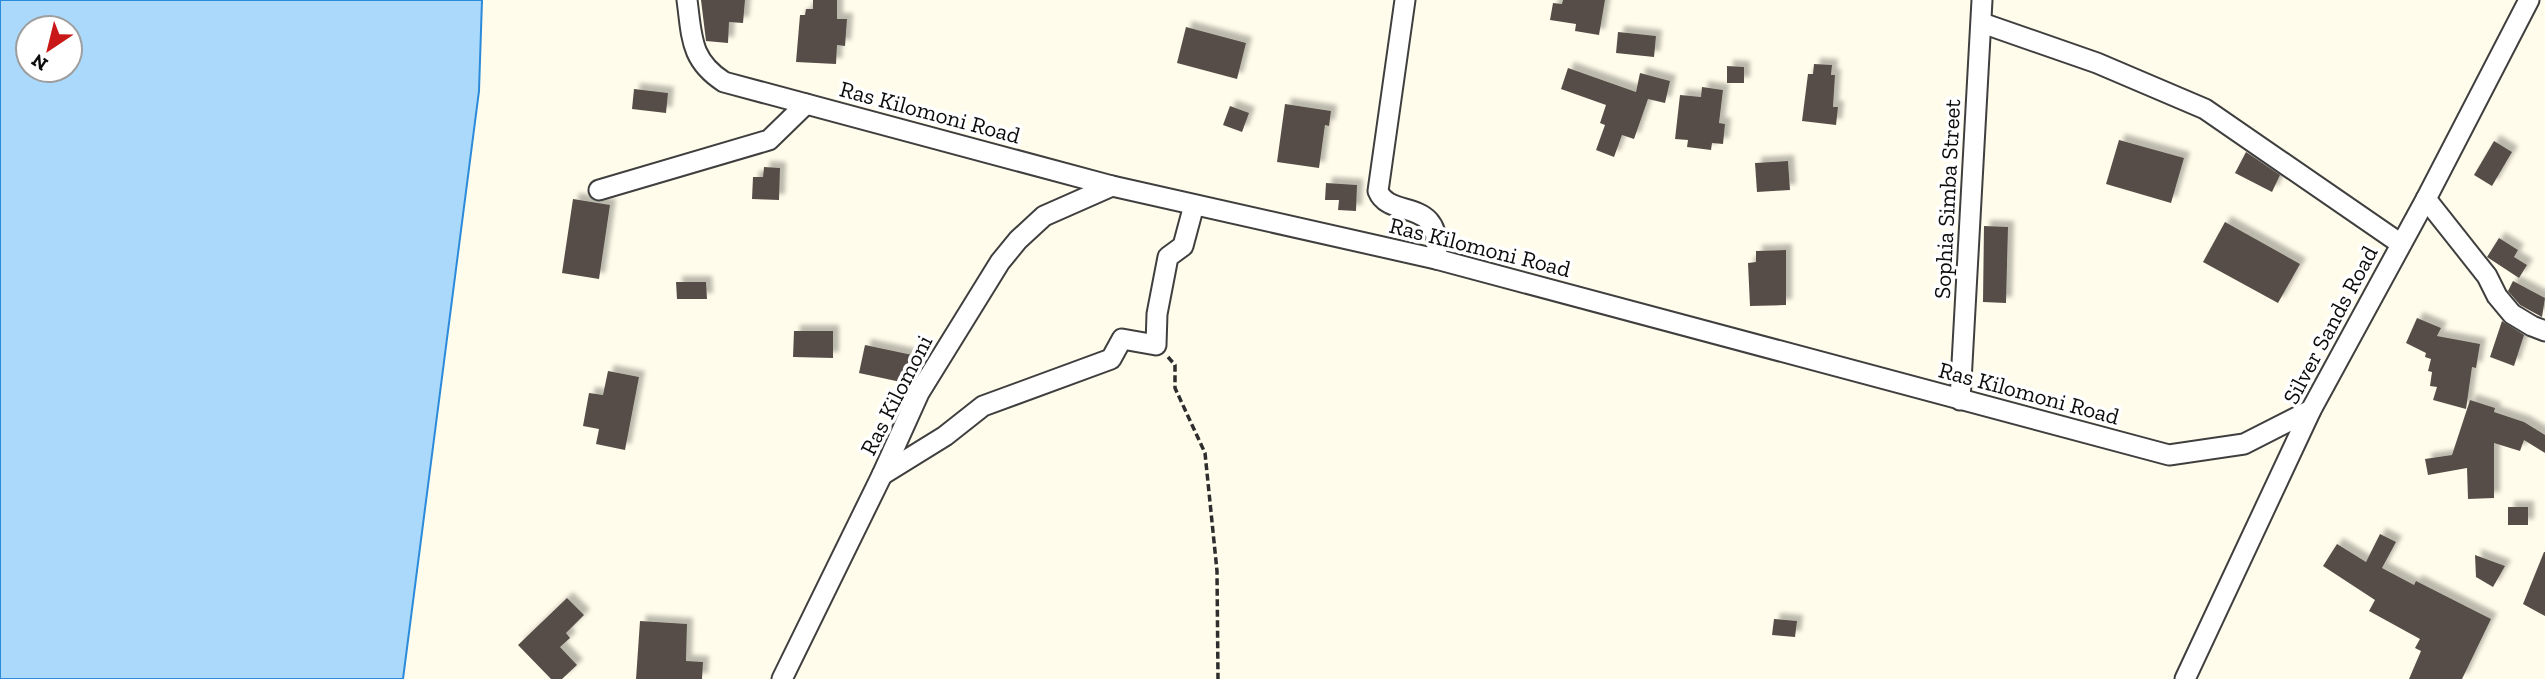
<svg xmlns="http://www.w3.org/2000/svg" width="2545" height="679" viewBox="0 0 2545 679" font-family="'Zilla Slab',serif">
  <style>
    .water { fill: #abd9fc; stroke: #2b8ad9; stroke-width: 2; fill-rule: evenodd }
    .building { fill: #564e48; filter: url(#shadow) }
    .lines { fill: none; stroke-linecap: round; stroke-linejoin: round }
    .minor-casing { stroke: #3f3f3f; stroke-width: 23 }
    .path { stroke: #2e2e2e; stroke-width: 3.5; stroke-dasharray: 7 3.5; stroke-linecap: butt }
    .minor { stroke: #fff; stroke-width: 19 }
    .labels { text-anchor: middle; dominant-baseline: central; stroke-width: 7; stroke-linejoin: round; paint-order: stroke }
    .street-label { font-size: 23px; fill: #0c0c0c; stroke: #fff }
  </style>
  <defs>
    <filter id="shadow"><feDropShadow dx="6" dy="-6" stdDeviation="2" flood-color="#0004"/></filter>
  </defs>
  <rect width="100%" height="100%" fill="#fffceb"/>
  <path class="water" d="M0,0H482L479,91L403,679H0ZM28,28H70V70H28Z"/>
  <g class="building">
    <polygon points="701,0 745,0 743,23 729,22 728,43 706,41"/>
    <polygon points="813,0 837,0 837,19 847,19 845,46 837,45 836,64 796,62 800,15 805,15 806,9 813,9"/>
    <polygon points="1563,0 1605,0 1599,35 1575,31 1576,24 1550,20 1553,3 1562,4"/>
    <polygon points="1186,27 1246,43 1237,79 1177,63"/>
    <polygon points="1618,32 1656,36 1654,57 1616,53"/>
    <polygon points="1814,64 1832,65 1831,75 1835,75 1833,107 1838,107 1836,125 1802,121 1808,74 1813,74"/>
    <polygon points="1727,66 1744,67 1744,83 1727,83"/>
    <polygon points="1568,68 1636,92 1640,73 1670,81 1665,103 1648,99 1634,139 1622,135 1614,157 1596,150 1605,125 1600,123 1606,105 1561,89"/>
    <polygon points="1702,87 1723,90 1719,123 1725,124 1723,144 1712,143 1711,150 1687,147 1688,140 1675,139 1680,95 1701,97"/>
    <polygon points="634,89 668,93 666,113 632,109"/>
    <polygon points="1285,104 1331,111 1329,126 1325,125 1319,168 1277,162"/>
    <polygon points="1230,106 1249,113 1242,132 1223,125"/>
    <polygon points="2119,140 2184,158 2171,203 2106,184"/>
    <polygon points="2494,141 2512,152 2492,186 2474,175"/>
    <polygon points="2246,152 2280,175 2272,192 2235,173"/>
    <polygon points="1788,161 1790,190 1757,192 1755,163"/>
    <polygon points="764,167 780,168 779,200 752,199 753,177 763,177"/>
    <polygon points="1326,183 1357,185 1356,211 1338,210 1339,200 1325,200"/>
    <polygon points="573,199 610,205 599,279 562,273"/>
    <polygon points="2225,222 2300,264 2278,303 2203,262"/>
    <polygon points="1984,226 2008,227 2006,303 1983,302"/>
    <polygon points="2499,238 2518,250 2514,257 2527,265 2519,278 2487,257"/>
    <polygon points="1786,250 1786,305 1750,306 1748,263 1756,262 1756,251"/>
    <polygon points="2513,281 2545,298 2542,317 2520,305 2508,291"/>
    <polygon points="676,282 706,282 707,299 677,299"/>
    <polygon points="2417,318 2441,328 2437,336 2480,344 2476,368 2472,367 2466,409 2433,400 2437,387 2430,386 2432,372 2428,371 2431,359 2425,357 2426,353 2406,343"/>
    <polygon points="2502,321 2524,335 2514,366 2490,357"/>
    <polygon points="794,331 833,331 833,358 793,357"/>
    <polygon points="865,345 917,356 910,384 859,373"/>
    <polygon points="608,371 639,377 625,450 596,444 599,429 583,426 589,393 603,395"/>
    <polygon points="2470,400 2495,408 2494,412 2524,422 2545,435 2545,453 2524,440 2520,451 2494,443 2494,498 2468,499 2467,468 2428,475 2425,459 2452,455"/>
    <rect x="2508" y="507" width="20" height="18"/>
    <polygon points="2380,534 2396,542 2382,568 2414,585 2416,581 2491,619 2462,679 2409,679 2421,651 2415,648 2420,639 2369,611 2375,600 2323,566 2337,544 2366,562"/>
    <polygon points="2544,552 2545,552 2545,616 2523,604"/>
    <polygon points="2475,555 2505,566 2493,587 2476,577"/>
    <polygon points="567,598 584,615 566,633 570,638 560,647 577,665 562,679 551,679 518,645"/>
    <polygon points="1774,619 1797,621 1795,637 1772,635"/>
    <polygon points="640,621 687,624 686,661 703,662 702,679 636,679"/>
  </g>
  <g class="lines">
    <g class="minor-casing">
      <g id="minor">
        <path d="M687,0C692,37 690,60 724,82L1112,186L1436,259L2169,455L2244,444L2311,410"/>
        <path d="M1405,0L1378,191C1390,221 1444,194 1436,259"/>
        <polyline points="1982,23 2097,63 2205,109 2401,244"/>
        <polyline points="599,190 769,140 806,104"/>
        <polyline points="2426,199 2487,276 2497,296 2512,314 2532,326 2545,331"/>
        <polyline points="1960,400 1982,0"/>
        <polyline points="882,475 945,436 983,406 1111,359 1122,339 1156,345 1157,314 1168,257 1183,246 1194,205"/>
        <polyline points="782,679 882,475 919,393 1000,262 1018,240 1044,216 1112,186"/>
        <polyline points="2185,679 2311,410 2426,199 2529,0"/>
      </g>
    </g>
    <polyline class="path" points="1168,357 1175,365 1175,388 1205,453 1217,571 1218,679"/>
    <use href="#minor" class="minor"/>
  </g>
  <g class="labels">
    <g class="street-label">
      <text transform="translate(930 112) rotate(15)">Ras Kilomoni Road</text>
      <text transform="translate(1947 199) rotate(-87)">Sophia Simba Street</text>
      <text transform="translate(1480 247) rotate(14)">Ras Kilomoni Road</text>
      <text transform="translate(2330 325) rotate(-62)">Silver Sands Road</text>
      <text transform="translate(2029 393) rotate(15)">Ras Kilomoni Road</text>
      <text transform="translate(896 395) rotate(-63)">Ras Kilomoni</text>
    </g>
  </g>
  <g transform="translate(49 49) rotate(215)"><circle r="33" fill="#ffffff" stroke="#9e9e9e" stroke-width="2"/>
  <path d="M0-5L12 26L0 18L-12 26Z" fill="#c81918"/>
  <text y="-10" font-size="19" font-weight="bold" text-anchor="middle" fill="#0c0c0c">N</text>
  </g>
</svg>
